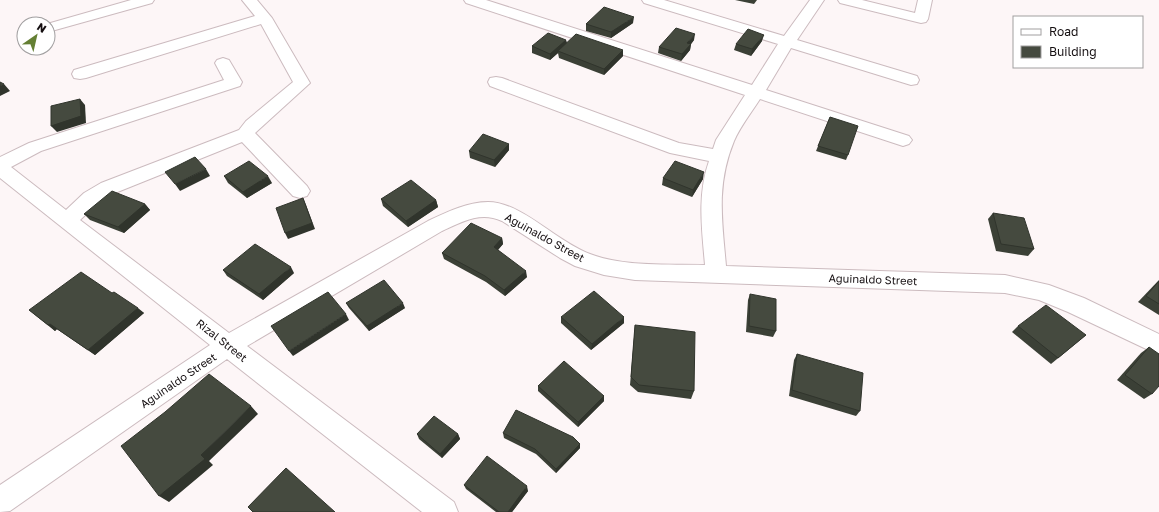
<svg xmlns="http://www.w3.org/2000/svg" width="1159" height="512" viewBox="0 0 1159 512" font-family="'Golos Text',sans-serif">
  <style>
    .lines { fill: none; stroke-linecap: round; stroke-linejoin: round }
    .minor-casing { stroke: #ccbbbf; stroke-width: 2 }
    .minor { fill: #fff; fill-rule: evenodd }
    .wall { fill: #3b4036 }
    .shaded-wall { fill: #30342c }
    .building { fill: #454a3f; stroke: #30342c }
    .labels { text-anchor: middle; dominant-baseline: central; stroke-width: 4; stroke-linejoin: round; paint-order: stroke }
    .street-label { font-size: 11px; fill: #150f11; stroke: #fff }
  </style>
  <rect width="100%" height="100%" fill="#fdf6f7"/>
  <g class="lines">
    <g class="minor-casing">
      <g id="minor">
        <polygon points="131,0 154,0 152,3 48,32 47,24"/>
        <path d="M242,0H257L272,18L310,83L255,133L307,186L310,191L307,196L300,198L293,196L242,142L115,193L98,203L80,220L229,333L428,221C447,212 467,202 488,202C511,202 535,221 553,233C565,241 577,249 590,254C624,267 669,264 705,265C702,230 697,195 709,161L670,153L490,86L488,82L490,78L496,77L502,78L679,143L713,149L716,140L745,95L466,3L464,0H486L752,85L778,44L644,3L642,0H664L784,36L810,0H824L797,40L917,76L919,80L917,84L911,85L791,48L766,90L909,136L912,140L909,144L903,146L760,99C751,113 740,127 734,141C716,185 722,220 726,266L1005,275L1049,285L1084,298L1159,334V355L1068,312L1039,300L1005,293L635,280L604,275L575,266L560,258L502,221C480,211 462,222 442,231L247,346L454,502L458,512H422L227,359L10,511L0,512V485L210,345L0,178V157L29,143L224,80L215,63L217,60L223,58L229,60L242,82L240,86L41,151L11,167L66,210L84,193L101,183L239,130L246,121L293,82L261,24L86,78L80,79L74,78L72,74L74,70L255,16Z"/>
        <polygon points="838,0 862,0 915,13 918,0 932,0 928,19 926,22 921,23 840,3"/>
      </g>
    </g>
    <use href="#minor" class="minor"/>
  </g>
  <g class="wall">
    <polygon points="735,0 757,0 754,4"/>
    <polygon points="633,23 611,38 586,31 586,24"/>
    <polygon points="566,40 567,43 623,56 604,75 559,58 558,53 550,60 532,53 532,46"/>
    <polygon points="694,40 691,44 690,50 681,61 658,53 659,47"/>
    <polygon points="762,41 751,56 734,50 736,44"/>
    <polygon points="830,117 848,155 846,160 816,151"/>
    <polygon points="509,144 509,150 495,167 470,158 469,151"/>
    <polygon points="224,176 272,183 247,198 228,183"/>
    <polygon points="663,178 703,179 692,197 662,185"/>
    <polygon points="381,199 436,200 438,207 408,227 383,206"/>
    <polygon points="145,204 150,210 124,233 90,220 84,214"/>
    <polygon points="993,213 1034,249 1028,256 996,251 988,219"/>
    <polygon points="502,238 503,244 498,250 527,277 505,296 486,282 444,259 442,253"/>
    <polygon points="223,270 294,273 263,300 227,276"/>
    <polygon points="1159,280 1159,315 1138,302"/>
    <polygon points="112,293 144,313 95,355 57,329 55,331 29,310"/>
    <polygon points="750,294 776,331 773,337 746,332 748,300"/>
    <polygon points="346,303 405,308 369,331 349,308"/>
    <polygon points="561,317 624,323 591,350 561,323"/>
    <polygon points="635,325 694,391 691,399 638,392 630,385"/>
    <polygon points="1018,326 1086,335 1051,364 1012,332"/>
    <polygon points="1149,347 1152,394 1144,399 1117,380 1141,353"/>
    <polygon points="797,354 860,411 856,416 789,396 794,360"/>
    <polygon points="538,386 604,396 604,401 578,427 538,391"/>
    <polygon points="503,433 580,444 580,448 556,473 536,454 504,438"/>
    <polygon points="417,434 458,434 460,439 442,458 419,439"/>
    <polygon points="464,485 528,491 512,512 496,512 466,489"/>
  </g>
  <g class="shaded-wall">
    <polygon points="634,17 633,23 611,38 611,32"/>
    <polygon points="695,34 694,40 691,44 690,50 681,61 682,54 687,43"/>
    <polygon points="764,35 762,41 751,56 752,49"/>
    <polygon points="566,40 567,46 558,51 558,53 550,60 550,54"/>
    <polygon points="623,50 623,56 604,75 604,69"/>
    <polygon points="4,84 10,91 0,96 0,86"/>
    <polygon points="80,99 85,105 86,123 57,132 51,126"/>
    <polygon points="509,144 509,150 495,167 494,160"/>
    <polygon points="206,169 210,176 180,191 175,184"/>
    <polygon points="704,172 703,179 692,197 693,190"/>
    <polygon points="268,176 272,183 247,198 243,192"/>
    <polygon points="303,198 306,205 315,229 288,239 285,233"/>
    <polygon points="436,200 438,207 408,227 406,221"/>
    <polygon points="145,204 150,210 124,233 118,227"/>
    <polygon points="502,238 503,244 495,253 494,247"/>
    <polygon points="291,267 294,273 263,300 259,294"/>
    <polygon points="526,271 527,277 505,296 504,290"/>
    <polygon points="403,303 405,308 369,331 367,326"/>
    <polygon points="138,308 144,313 95,355 88,350"/>
    <polygon points="346,314 349,320 293,356 289,351"/>
    <polygon points="624,317 624,323 591,350 592,344"/>
    <polygon points="50,324 57,329 55,331 48,325"/>
    <polygon points="604,396 604,401 578,427 578,422"/>
    <polygon points="251,406 258,414 209,461 213,465 169,502 159,496 201,455"/>
    <polygon points="458,434 460,439 442,458 440,454"/>
    <polygon points="580,444 580,448 556,473 556,469"/>
    <polygon points="527,486 528,491 512,512 508,512"/>
  </g>
  <g class="building">
    <polygon points="604,7 634,17 611,32 586,24"/>
    <polygon points="676,28 695,34 687,43 691,44 682,54 659,47"/>
    <polygon points="748,29 764,35 752,49 736,44"/>
    <polygon points="548,33 566,40 550,54 532,46"/>
    <polygon points="576,34 623,50 604,69 558,51"/>
    <polygon points="0,82 4,84 0,86"/>
    <polygon points="80,99 81,116 51,126 51,106"/>
    <polygon points="830,117 858,126 848,155 818,146"/>
    <polygon points="483,134 509,144 494,160 469,151"/>
    <polygon points="195,157 206,169 175,184 165,172"/>
    <polygon points="249,161 268,176 243,192 224,176"/>
    <polygon points="675,161 704,172 693,190 663,178"/>
    <polygon points="411,180 436,200 406,221 381,199"/>
    <polygon points="112,191 145,204 118,227 84,214"/>
    <polygon points="303,198 312,223 285,233 276,208"/>
    <polygon points="993,213 1024,218 1034,249 1001,244"/>
    <polygon points="471,223 502,238 494,247 526,271 504,290 485,276 442,253"/>
    <polygon points="255,244 291,267 259,294 223,270"/>
    <polygon points="81,272 112,293 114,292 138,308 88,350 50,324 48,325 29,310"/>
    <polygon points="384,280 403,303 367,326 346,303"/>
    <polygon points="1159,281 1159,304 1146,296"/>
    <polygon points="594,291 624,317 592,344 561,317"/>
    <polygon points="328,292 346,314 289,351 271,326"/>
    <polygon points="750,294 776,299 776,331 749,326"/>
    <polygon points="1046,305 1086,335 1058,358 1018,326"/>
    <polygon points="635,325 695,332 694,391 639,385 631,377"/>
    <polygon points="1149,347 1159,354 1159,386 1152,394 1125,375"/>
    <polygon points="797,354 863,373 860,411 792,390"/>
    <polygon points="564,361 604,396 578,422 538,386"/>
    <polygon points="209,374 251,406 201,455 205,459 159,496 121,446 165,412"/>
    <polygon points="516,410 573,437 580,444 556,469 535,449 503,433"/>
    <polygon points="434,416 458,434 440,454 417,434"/>
    <polygon points="487,456 527,486 508,512 499,512 464,485"/>
    <polygon points="286,468 335,512 253,512 248,507"/>
  </g>
  <g class="labels">
    <g class="street-label">
      <text transform="translate(545 237) rotate(29)">Aguinaldo Street</text>
      <text transform="translate(873 279) rotate(2)">Aguinaldo Street</text>
      <text transform="translate(222 340) rotate(38)">Rizal Street</text>
      <text transform="translate(178 380) rotate(-34)">Aguinaldo Street</text>
    </g>
  </g>
  <rect x="1013" y="16" width="130" height="52" fill="#ffffff" stroke="#a19fa0"/>
  <rect x="1021" y="29" width="20" height="6" fill="#ffffff" stroke="#a19fa0"/>
  <text x="1049" y="36" font-size="12" fill="#150f11">Road</text>
  <rect x="1021" y="46" width="20" height="12" fill="#454a3f" stroke="#a19fa0"/>
  <text x="1049" y="56" font-size="12" fill="#150f11">Building</text>
  <g transform="translate(36 36) rotate(34)"><circle r="19" fill="#ffffff" stroke="#a19fa0"/>
  <path d="M0-3L7 15L0 10L-7 15Z" fill="#647f33"/>
  <text y="-6" font-size="11" font-weight="bold" text-anchor="middle" fill="#150f11">N</text>
  </g>
</svg>
